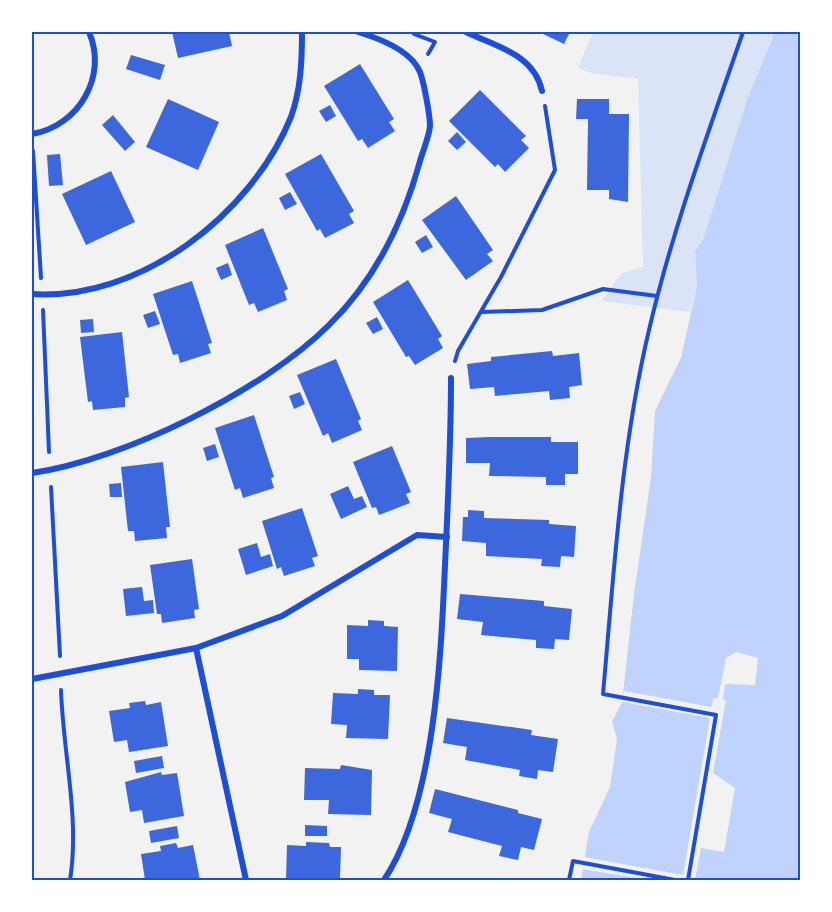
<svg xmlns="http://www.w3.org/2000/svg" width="832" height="912" viewBox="0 0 832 912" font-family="'Fira Sans Condensed',sans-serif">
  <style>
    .green { fill: #dbe4f7 }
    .water { fill: #bfd3fe }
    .pier { fill: #f2f2f2 }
    .building { fill: #3d67dc }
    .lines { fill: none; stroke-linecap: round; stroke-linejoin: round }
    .path { stroke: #1d4ed8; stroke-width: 4 }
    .minor { stroke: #1d4ed8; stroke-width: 6 }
    .neatline { fill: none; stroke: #1d4ed8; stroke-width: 2 }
  </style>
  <rect width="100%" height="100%" fill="#f2f2f2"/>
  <polygon class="green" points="593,32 775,32 748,97 703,241 695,251 697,286 690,312 601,301 622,273 643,267 638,79 591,73 578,68"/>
  <polygon class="water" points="775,32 800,32 800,880 581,880 589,832 610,787 617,739 612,722 622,702 634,594 651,477 655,411 681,358 697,286 695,251 703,240 748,97"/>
  <polygon class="pier" points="736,652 758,658 755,685 725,684 723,699 726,700 713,773 735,788 724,852 701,848 695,880 649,880 582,869 584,857 683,875 710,718 622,702 624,691 712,707 713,698 718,698 726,658"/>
  <g class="building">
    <polygon points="172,32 229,32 232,46 178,58"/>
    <polygon points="539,32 570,32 564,44"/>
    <polygon points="131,55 165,65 160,80 126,69"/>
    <polygon points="360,64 394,119 389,122 395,131 368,148 362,139 358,141 324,86"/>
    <polygon points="480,90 526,136 521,140 529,148 505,172 498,164 495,167 449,121"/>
    <polygon points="168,99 219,122 198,170 146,147"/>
    <polygon points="577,99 609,99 609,114 629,114 628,202 609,199 609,190 587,190 588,119 576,119"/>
    <polygon points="330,105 336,116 326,122 319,111"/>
    <polygon points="113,115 135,142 125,151 102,125"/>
    <polygon points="457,132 466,142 457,150 448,141"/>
    <polygon points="60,154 63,185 49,186 47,155"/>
    <polygon points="321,154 354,211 349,214 354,223 325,238 320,229 317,231 285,174"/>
    <polygon points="111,171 135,222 86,245 62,194"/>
    <polygon points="290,192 297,204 285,210 279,198"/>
    <polygon points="456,196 493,250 487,254 493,261 466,280 422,220"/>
    <polygon points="263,228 288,289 284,291 287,300 258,312 254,303 249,305 225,245"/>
    <polygon points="426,235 433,247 422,253 415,242"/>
    <polygon points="228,263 232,275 221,280 216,268"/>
    <polygon points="408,280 442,336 438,339 443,348 415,365 409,356 406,357 373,302"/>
    <polygon points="192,281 212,343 208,344 211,353 180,363 178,354 173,355 153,294"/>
    <polygon points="155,311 160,324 148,328 143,315"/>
    <polygon points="377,317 383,329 373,334 366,323"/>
    <polygon points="93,319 94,332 81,333 80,320"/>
    <polygon points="122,332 129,397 125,398 125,407 93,410 92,401 88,402 80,337"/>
    <polygon points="552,351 553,356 579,353 582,385 569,387 570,398 550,400 549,391 495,396 494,387 470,389 467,364 491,361 491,357"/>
    <polygon points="336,359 361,419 358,421 362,430 332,443 328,433 323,436 297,375"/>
    <polygon points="300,392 305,404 294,409 289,396"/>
    <polygon points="254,415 274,477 271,478 274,488 243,498 240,488 235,490 215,428"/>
    <polygon points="489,437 551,437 551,442 578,442 578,474 565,474 565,485 546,485 546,477 489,476 490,463 466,463 466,438"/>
    <polygon points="215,444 219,457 207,461 203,448"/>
    <polygon points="392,446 411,492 406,494 410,503 379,515 376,507 372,508 353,462"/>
    <polygon points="163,462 170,527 166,527 167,538 135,541 134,531 128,531 121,467"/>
    <polygon points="121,483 122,497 110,497 109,484"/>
    <polygon points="348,486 354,499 362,496 367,507 341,519 330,494"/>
    <polygon points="302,508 318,556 312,558 315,566 284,576 281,567 277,569 262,521"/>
    <polygon points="468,510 484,511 484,518 549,520 549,524 576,526 574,557 561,556 560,567 541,566 542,559 486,556 486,543 462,541 463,517 468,517"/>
    <polygon points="257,543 261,557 270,554 273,566 246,575 238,549"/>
    <polygon points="192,559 199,609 194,610 195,618 162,623 161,614 157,614 150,565"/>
    <polygon points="142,587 144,601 153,600 154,613 126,616 123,589"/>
    <polygon points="460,594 544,601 544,606 572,609 569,640 555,639 554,649 536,648 536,640 481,635 483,622 457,619"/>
    <polygon points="368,620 384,621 384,626 398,627 397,671 359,670 359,659 347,659 347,625 368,626"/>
    <polygon points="358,689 374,690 374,695 390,695 388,739 346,738 347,725 331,724 333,693 358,694"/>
    <polygon points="145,701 146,705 161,702 168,746 129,752 127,740 114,742 109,711 130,708 129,703"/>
    <polygon points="447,718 532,730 531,735 558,739 553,772 538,770 537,779 519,776 520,770 465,760 467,747 443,743"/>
    <polygon points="162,756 164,768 136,773 134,761"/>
    <polygon points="341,765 372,770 371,815 328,814 329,800 304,800 305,768 340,769"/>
    <polygon points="161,772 162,775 177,773 184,816 144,823 142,810 130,812 125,782"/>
    <polygon points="435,789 518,810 518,813 542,819 534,850 521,847 518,860 499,856 502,846 448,832 452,819 429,813"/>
    <polygon points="305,825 327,826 327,836 305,836"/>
    <polygon points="177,826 179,838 151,843 149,831"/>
    <polygon points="306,842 329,843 330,847 341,847 340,878 335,878 335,880 286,880 287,845 306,846"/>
    <polygon points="176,843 178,848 193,845 200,880 145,880 141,854 161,851 160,846"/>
  </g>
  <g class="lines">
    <g class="path">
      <polyline points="415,32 414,34 435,42 428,54"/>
      <polyline points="33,151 41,278"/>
      <polyline points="43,310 49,452"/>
      <polyline points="482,312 542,310 603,289 657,296"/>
      <polyline points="455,361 458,351 501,277 555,170 545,106"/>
      <polyline points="51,487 60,656"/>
      <path d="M61,690C63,753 80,819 70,880"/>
      <polyline points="569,880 573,861 675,880"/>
      <path d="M688,880L716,715L603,694C614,572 621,448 649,330C673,227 709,131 743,32"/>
    </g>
    <g class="minor">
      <path d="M466,32C497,47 534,54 542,91"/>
      <path d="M32,134C79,126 108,76 89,32"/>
      <path d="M32,294C140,301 251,215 291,117C301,89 302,60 302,32"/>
      <path d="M32,473C123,460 263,391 329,325C375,280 403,223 420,161C423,150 429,137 430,126C430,115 424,83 420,72C411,50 378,38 358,32"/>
      <polyline points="196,648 246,880"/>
      <polyline points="32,679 196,648 282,616 417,535 447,537"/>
      <path d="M384,880C435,804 441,655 445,565C448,503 451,440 451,378"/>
    </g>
  </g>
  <rect width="832" height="912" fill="none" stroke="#ffffff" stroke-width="66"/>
  <rect x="33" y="33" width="766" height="846" class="neatline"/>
</svg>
